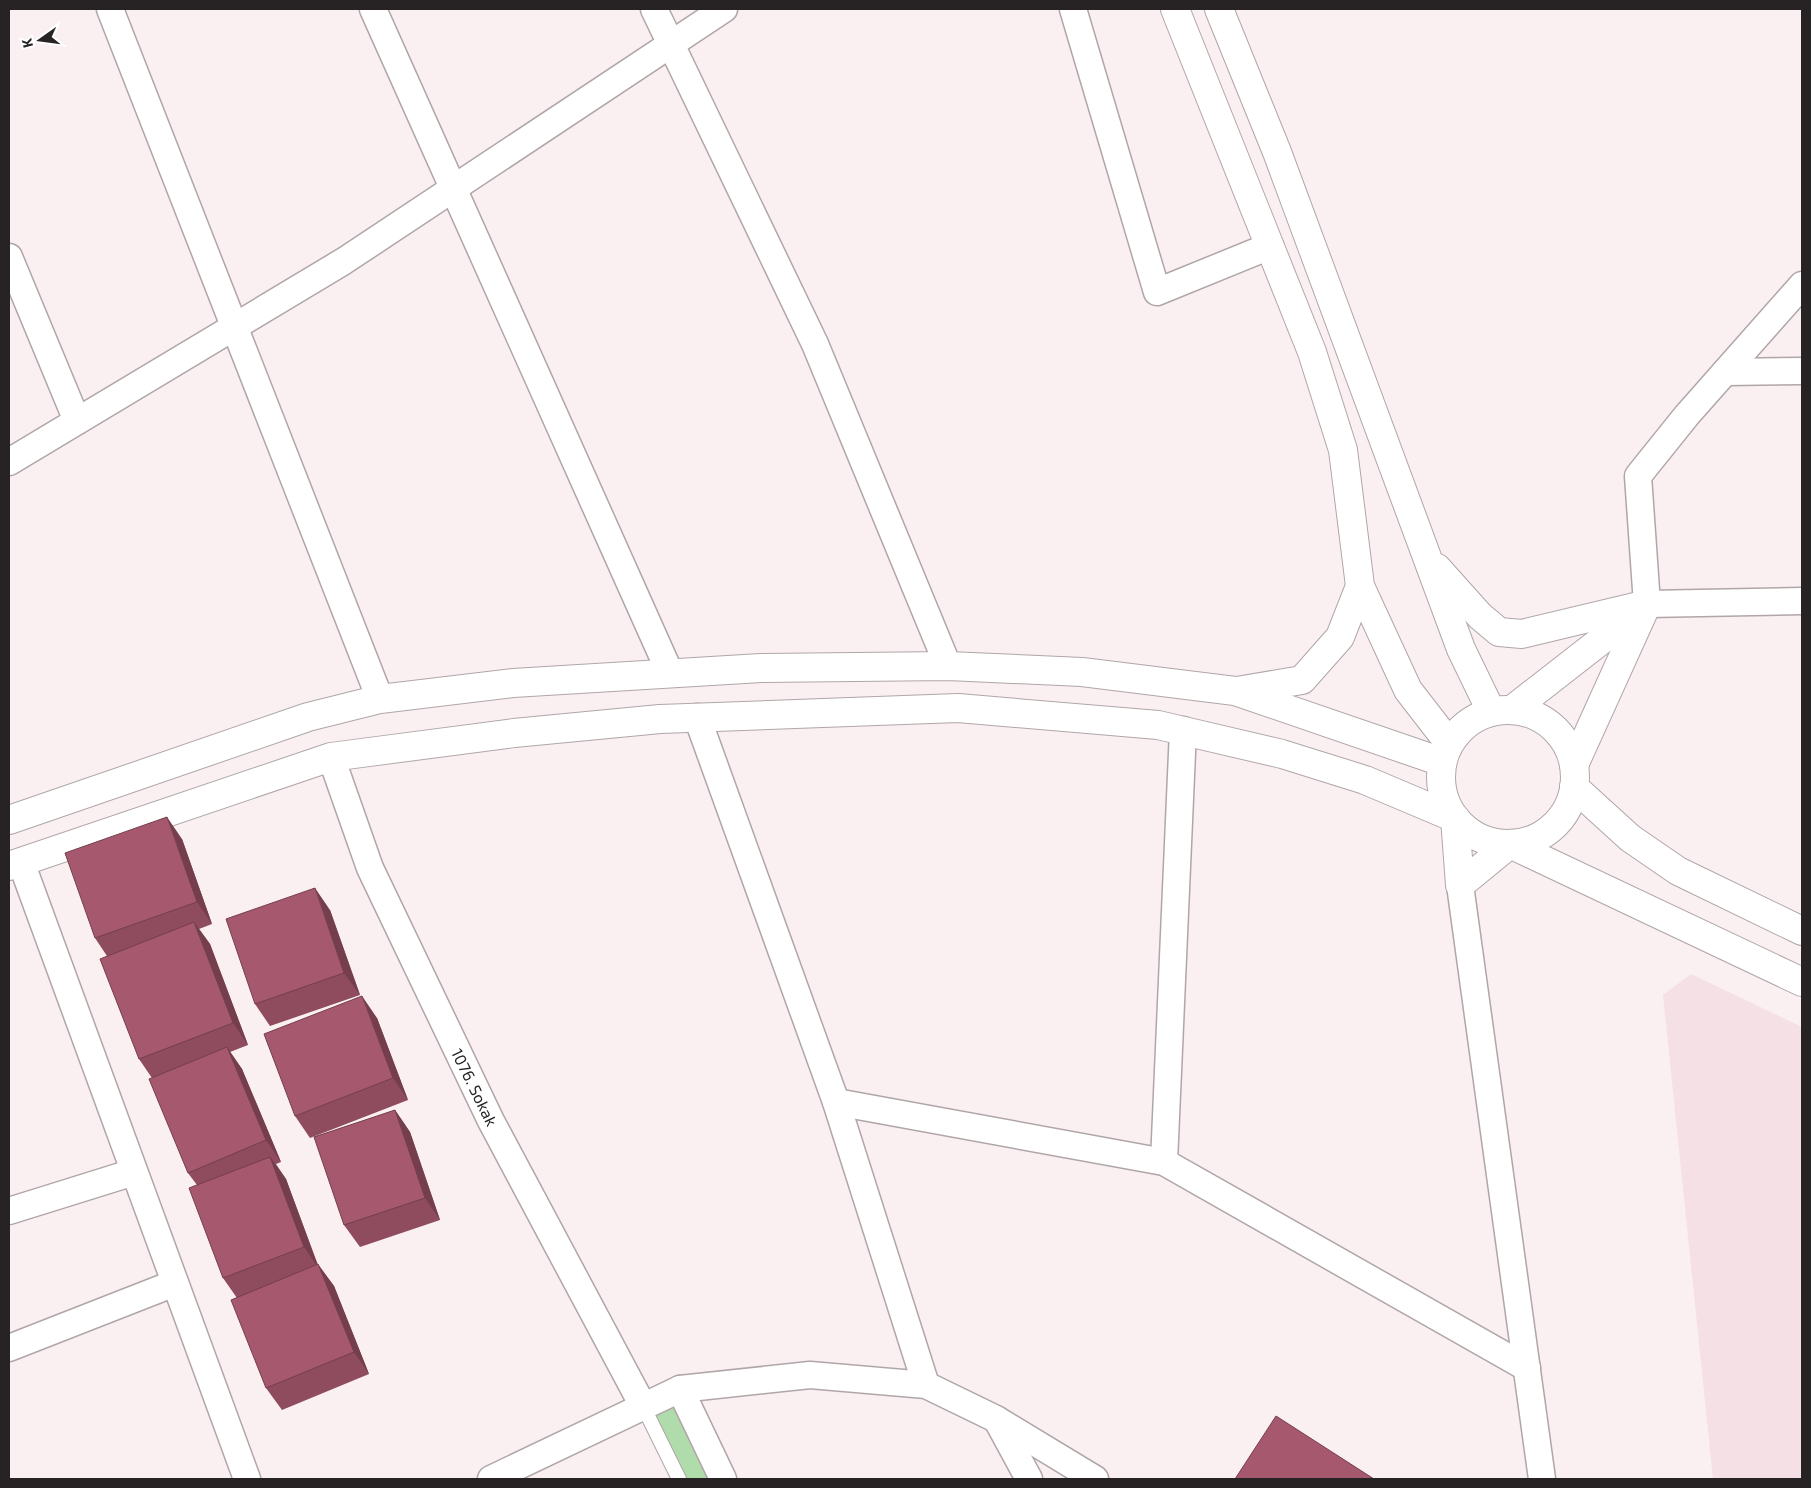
<svg xmlns="http://www.w3.org/2000/svg" width="1811" height="1488" viewBox="0 0 1811 1488" font-family="'Exo 2',sans-serif">
  <style>
    .built { fill: #f5e1e5 }
    .green { fill: #afdcaa }
    .lines { fill: none; stroke-linecap: round; stroke-linejoin: round }
    .service-casing { stroke: #b0a6a8; stroke-width: 16 }
    .minor-casing { stroke: #b0a6a8; stroke-width: 29 }
    .secondary-casing { stroke: #b0a6a8; stroke-width: 30 }
    .service { stroke: #fff; stroke-width: 14 }
    .minor { stroke: #fff; stroke-width: 26 }
    .secondary { stroke: #fff; stroke-width: 28 }
    .wall { fill: #8f4c5f }
    .shaded-wall { fill: #743e4d }
    .building { fill: #a6586e; stroke: #743e4d }
    .labels { text-anchor: middle; dominant-baseline: central; stroke-width: 5; stroke-linejoin: round; paint-order: stroke }
    .street-label { font-size: 16px; fill: #272324; stroke: #fff }
  </style>
  <rect width="100%" height="100%" fill="#faeff1"/>
  <polygon class="built" points="1691,974 1802,1027 1802,1479 1713,1479 1663,995"/>
  <polygon class="green" points="680,1389 723,1479 679,1479 643,1406"/>
  <g class="lines">
    <g class="service-casing">
      <polyline id="service" points="643,1406 679,1479"/>
    </g>
    <g class="minor-casing">
      <g id="minor">
        <polyline points="110,9 380,699"/>
        <polyline points="373,9 670,673"/>
        <polyline points="654,9 815,344 948,666"/>
        <polyline points="1073,9 1157,292 1270,246"/>
        <polyline points="9,257 77,421"/>
        <polyline points="1802,285 1687,415 1638,476 1647,604 1802,601"/>
        <polyline points="1725,372 1802,371"/>
        <polyline points="9,462 344,261 724,9"/>
        <polyline points="697,717 836,1102 926,1385"/>
        <polyline points="331,757 370,868 491,1121 643,1406"/>
        <polyline points="21,862 247,1479"/>
        <polyline points="1460,885 1542,1479"/>
        <polyline points="836,1102 1164,1162 1527,1368"/>
        <polyline points="1164,1162 1183,730"/>
        <polyline points="9,1211 134,1172"/>
        <polyline points="9,1348 175,1283"/>
        <polyline points="680,1389 723,1479"/>
        <polyline points="997,1420 1029,1479"/>
        <polyline points="491,1479 680,1389 810,1375 926,1385 996,1419 1095,1479"/>
      </g>
    </g>
    <g class="secondary-casing">
      <g id="secondary">
        <polyline points="1175,9 1312,352 1343,450 1360,586 1408,690 1449,743"/>
        <polyline points="1219,9 1277,152 1461,649 1491,711"/>
        <polyline points="1437,568 1480,616 1499,632 1522,634 1647,604"/>
        <polyline points="1237,691 1302,680 1340,637 1360,586"/>
        <polyline points="1513,709 1640,610"/>
        <circle cx="1508" cy="777" r="67"/>
        <polyline points="1574,765 1647,604"/>
        <polyline points="1574,787 1630,838 1678,871 1802,931"/>
        <polyline points="9,820 308,717 380,699 513,683 761,668 948,666 1082,672 1235,691 1442,762"/>
        <polyline points="9,866 331,757 514,733 660,719 958,708 1158,725 1282,754 1365,780 1455,818 1460,885 1510,844 1802,982"/>
      </g>
    </g>
    <use href="#service" class="service"/>
    <use href="#minor" class="minor"/>
    <use href="#secondary" class="secondary"/>
  </g>
  <g class="wall">
    <polygon points="182,839 212,924 199,929 210,944 248,1045 230,1052 242,1069 281,1162 276,1164 286,1179 318,1265 334,1286 369,1374 282,1410 266,1388 237,1298 223,1278 197,1185 188,1173 152,1078 139,1059 107,956 95,938"/>
    <polygon points="330,910 360,995 270,1026 255,1004"/>
    <polygon points="377,1018 408,1100 310,1138 295,1116"/>
    <polygon points="395,1110 410,1132 440,1220 360,1247 344,1225"/>
  </g>
  <g class="shaded-wall">
    <polygon points="167,817 182,839 212,924 197,902"/>
    <polygon points="315,888 330,910 360,995 344,973"/>
    <polygon points="194,922 210,944 248,1045 233,1023"/>
    <polygon points="362,996 377,1018 408,1100 393,1078"/>
    <polygon points="227,1047 242,1069 281,1162 266,1140"/>
    <polygon points="395,1110 410,1132 440,1220 425,1198"/>
    <polygon points="270,1157 286,1179 319,1269 304,1247"/>
    <polygon points="318,1264 334,1286 369,1374 354,1352"/>
  </g>
  <g class="building">
    <polygon points="167,817 197,902 95,938 65,853"/>
    <polygon points="315,888 344,973 255,1004 226,919"/>
    <polygon points="194,922 233,1023 139,1059 100,959"/>
    <polygon points="362,996 393,1078 295,1116 264,1034"/>
    <polygon points="227,1047 266,1140 188,1173 149,1079"/>
    <polygon points="395,1110 425,1198 344,1225 314,1137"/>
    <polygon points="270,1157 304,1247 223,1278 189,1188"/>
    <polygon points="318,1264 354,1352 266,1388 231,1300"/>
    <polygon points="1276,1416 1374,1479 1235,1479"/>
  </g>
  <g class="labels">
    <g class="street-label">
      <text transform="translate(475 1087) rotate(64)">1076. Sokak</text>
    </g>
  </g>
  <rect width="1811" height="1488" fill="none" stroke="#272324" stroke-width="20"/>
  <g transform="translate(40 40) rotate(256)" stroke="#ffffff" stroke-width="4" paint-order="stroke">
  <path d="M0-4L9 19L0 12L-9 19Z" fill="#272324"/>
  <text y="-8" font-size="14" font-weight="bold" text-anchor="middle" fill="#272324">K</text>
  </g>
</svg>
